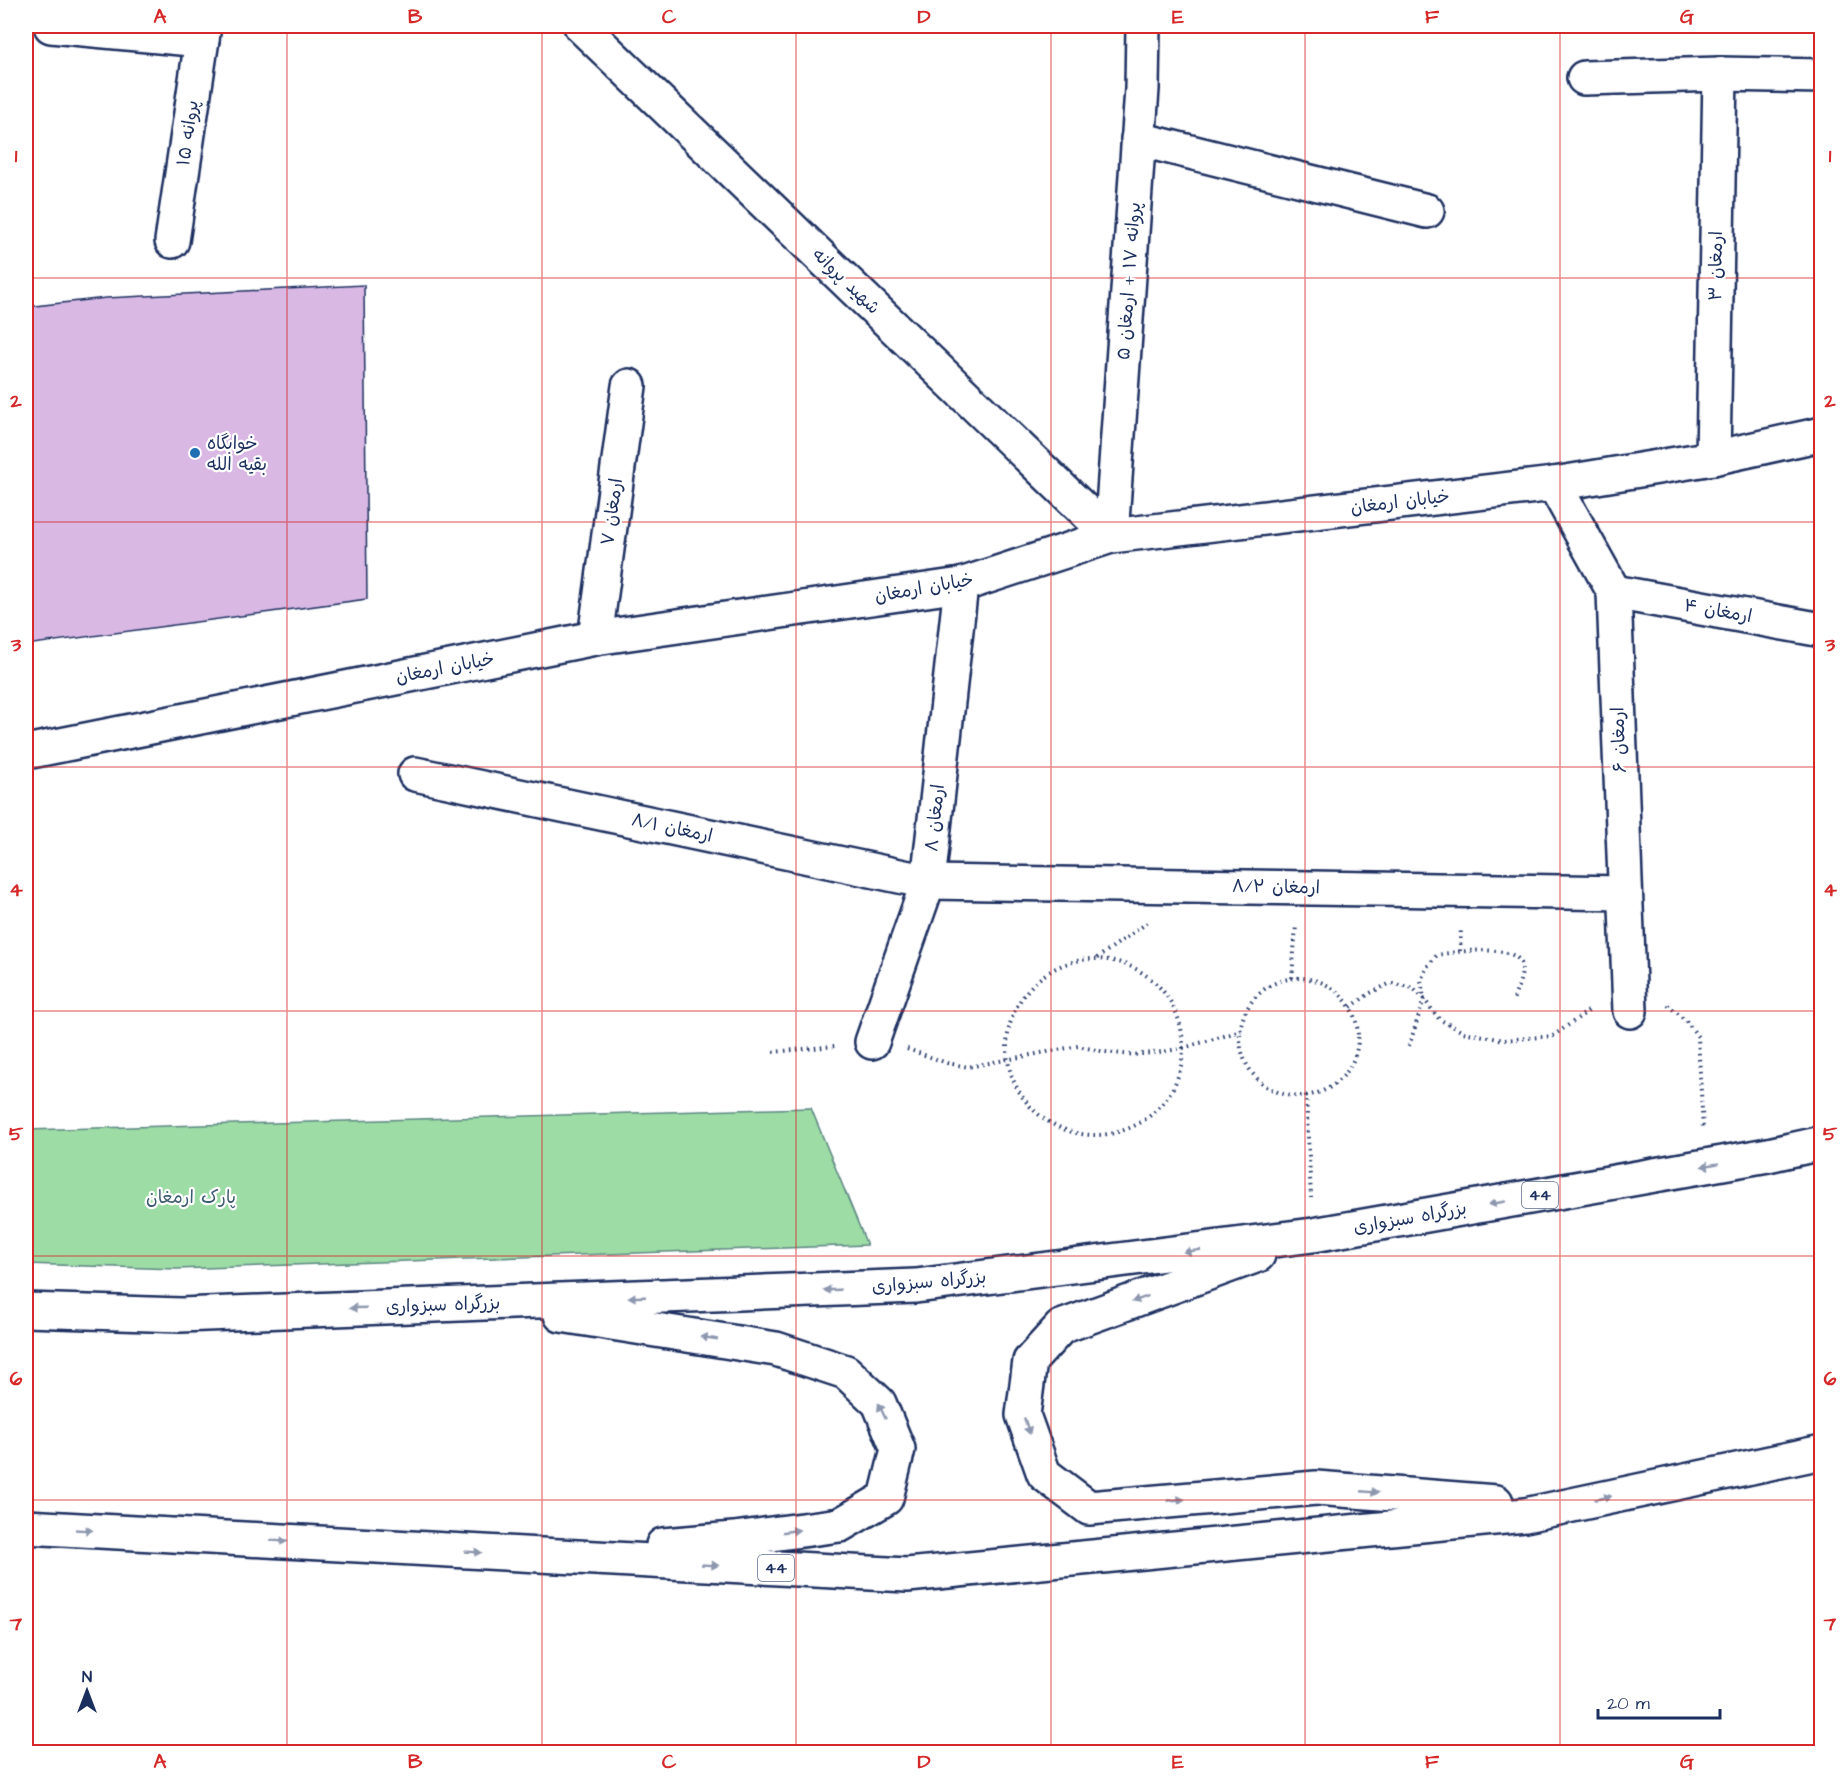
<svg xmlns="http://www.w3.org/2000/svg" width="1847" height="1778" viewBox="0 0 1847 1778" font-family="'Architects Daughter','Playpen Sans Arabic',sans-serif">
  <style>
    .green { fill: #9ddca5; stroke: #5c8682; stroke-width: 1.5 }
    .building { fill: #d9b8e4; stroke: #1b2f5e; stroke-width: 1.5 }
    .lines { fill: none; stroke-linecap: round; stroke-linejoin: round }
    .minor-casing { stroke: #1b2f5e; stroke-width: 38 }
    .tertiary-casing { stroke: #1b2f5e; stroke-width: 38 }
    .trunk-casing { stroke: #1b2f5e; stroke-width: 38 }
    .path { stroke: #1b2f5e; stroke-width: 4; stroke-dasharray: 1.5 4.5; stroke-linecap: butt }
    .minor { stroke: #fff; stroke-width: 33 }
    .tertiary { stroke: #fff; stroke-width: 33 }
    .trunk { stroke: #fff; stroke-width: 33 }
    .oneway { fill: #8d97ae }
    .grid { fill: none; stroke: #d62828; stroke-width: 1.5; stroke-opacity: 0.55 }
    .poi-dot { fill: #1f6fb2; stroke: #fff; stroke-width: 2 }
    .labels { text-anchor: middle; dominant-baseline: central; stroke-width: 4.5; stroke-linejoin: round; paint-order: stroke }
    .shield { fill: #fff; stroke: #5f6d8e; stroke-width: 1.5 }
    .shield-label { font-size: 16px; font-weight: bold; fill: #1b2f5e }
    .street-label { font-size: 18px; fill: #1b2f5e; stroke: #fff }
    .poi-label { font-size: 18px; fill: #1b2f5e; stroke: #fff; text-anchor: start }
    .park-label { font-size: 18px; fill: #3c5a70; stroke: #fff }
    .neatline { fill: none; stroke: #d62828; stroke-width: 2 }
    .grid-label { font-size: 20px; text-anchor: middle; font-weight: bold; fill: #d62828 }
  </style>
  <rect width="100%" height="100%" fill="#fff"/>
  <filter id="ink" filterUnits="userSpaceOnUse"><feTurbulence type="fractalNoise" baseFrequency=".0167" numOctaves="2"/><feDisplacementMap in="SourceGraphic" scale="12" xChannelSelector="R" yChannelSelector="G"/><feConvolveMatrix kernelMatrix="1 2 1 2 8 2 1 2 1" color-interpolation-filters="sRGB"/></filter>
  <g filter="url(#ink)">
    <polygon class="green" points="811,1108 867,1245 176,1269 26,1264 26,1130"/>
    <polygon class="building" points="364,285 367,599 26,645 26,307 106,298"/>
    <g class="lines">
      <g class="minor-casing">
        <g id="minor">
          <polyline points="51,26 202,40"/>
          <polyline points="1584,78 1720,74 1822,76"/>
          <polyline points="1138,139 1427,211"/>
          <polyline points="172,241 204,26"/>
          <polyline points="1713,458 1720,74"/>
          <polyline points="1554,484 1614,592 1630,1011"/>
          <polyline points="1111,536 1142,89 1143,26"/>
          <polyline points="1614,592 1822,630"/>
          <polyline points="595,638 629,386"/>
          <polyline points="415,774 928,882 1625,893"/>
          <polyline points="872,1042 928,882 961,585"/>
        </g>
      </g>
      <g class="tertiary-casing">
        <g id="tertiary">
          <polyline points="581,26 1111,536"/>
          <polyline points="26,752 595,638 961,585 1111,536 1554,484 1713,458 1822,434"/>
        </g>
      </g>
      <g class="trunk-casing">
        <g id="trunk">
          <polyline points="1258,1255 1061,1327 1030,1361 1023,1415 1044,1474 1089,1508 1316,1488 1496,1502"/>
          <polyline points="26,1310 181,1315 916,1286 1313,1235 1768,1155 1822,1143"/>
          <polyline points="561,1315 776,1349 846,1372 879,1403 898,1449 886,1498 840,1525 734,1539 663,1545"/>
          <polyline points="26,1527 907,1575 1525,1515 1822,1452"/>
        </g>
      </g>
      <g class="path">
        <polyline points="1460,951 1461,928"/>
        <polyline points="1097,958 1147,923"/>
        <circle cx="1095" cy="1047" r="88"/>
        <polyline points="1292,978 1296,925"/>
        <circle cx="1299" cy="1037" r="59"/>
        <polyline points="1668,1005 1687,1022 1698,1037 1703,1129"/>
        <polyline points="1351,1007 1370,993 1391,983 1413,988 1424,999 1439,1019 1463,1032 1504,1040 1553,1036 1591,1009"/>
        <path d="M1409,1046L1424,999L1421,980L1427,967L1437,955C1453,952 1523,941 1522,969C1522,979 1516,991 1513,1001"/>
        <polyline points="907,1049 947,1063 968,1067 1078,1046 1105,1052 1132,1055 1162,1052 1183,1048 1241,1031"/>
        <polyline points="773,1052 835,1046"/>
        <polyline points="1306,1095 1311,1198"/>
      </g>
      <use href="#minor" class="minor"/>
      <use href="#tertiary" class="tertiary"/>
      <use href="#trunk" class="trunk"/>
    </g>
    <defs><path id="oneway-solid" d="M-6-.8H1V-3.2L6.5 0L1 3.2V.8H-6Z" transform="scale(1.5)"/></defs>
    <g class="oneway">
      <use href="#oneway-solid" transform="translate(1710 1165) rotate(170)"/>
      <use href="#oneway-solid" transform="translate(1497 1203) rotate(170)"/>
      <use href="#oneway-solid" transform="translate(1192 1251) rotate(173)"/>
      <use href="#oneway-solid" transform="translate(832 1290) rotate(178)"/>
      <use href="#oneway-solid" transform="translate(637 1297) rotate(178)"/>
      <use href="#oneway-solid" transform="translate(1140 1299) rotate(160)"/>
      <use href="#oneway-solid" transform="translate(358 1308) rotate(178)"/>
      <use href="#oneway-solid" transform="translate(709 1338) rotate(-171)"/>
      <use href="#oneway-solid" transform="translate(882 1411) rotate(-115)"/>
      <use href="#oneway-solid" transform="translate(1027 1426) rotate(71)"/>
      <use href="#oneway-solid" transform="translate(1370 1492) rotate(5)"/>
      <use href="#oneway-solid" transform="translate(1603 1498) rotate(-12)"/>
      <use href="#oneway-solid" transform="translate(1176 1500) rotate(-5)"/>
      <use href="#oneway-solid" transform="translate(84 1530) rotate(3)"/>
      <use href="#oneway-solid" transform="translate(791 1531) rotate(-8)"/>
      <use href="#oneway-solid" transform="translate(279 1541) rotate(3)"/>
      <use href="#oneway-solid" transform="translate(473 1552) rotate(3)"/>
      <use href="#oneway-solid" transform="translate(710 1565) rotate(3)"/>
    </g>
  </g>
  <path class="grid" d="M287,26V1752M542,26V1752M796,26V1752M1051,26V1752M1305,26V1752M1560,26V1752M26,278H1822M26,522H1822M26,767H1822M26,1011H1822M26,1256H1822M26,1500H1822"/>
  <circle class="poi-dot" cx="195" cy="453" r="6"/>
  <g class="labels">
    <g class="shield">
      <rect x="1522" y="1182" width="36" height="26" rx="4.5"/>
      <rect x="758" y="1555" width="36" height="26" rx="4.5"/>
    </g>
    <g class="shield-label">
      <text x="1540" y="1195">44</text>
      <text x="776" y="1568">44</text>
    </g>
    <g class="street-label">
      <text transform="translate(188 133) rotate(-82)">پروانه ۱۵</text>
      <text transform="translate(1716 266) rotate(-89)">ارمغان ۳</text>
      <text transform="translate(846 281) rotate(44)">شهید پروانه</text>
      <text transform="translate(1129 281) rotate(-86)">پروانه ۱۷ + ارمغان ۵</text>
      <text transform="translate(1400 502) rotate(-7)">خیابان ارمغان</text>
      <text transform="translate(612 512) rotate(-82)">ارمغان ۷</text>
      <text transform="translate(924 588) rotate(-10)">خیابان ارمغان</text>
      <text transform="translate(1718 611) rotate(10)">ارمغان ۴</text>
      <text transform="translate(445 668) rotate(-11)">خیابان ارمغان</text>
      <text transform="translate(1619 740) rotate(-92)">ارمغان ۶</text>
      <text transform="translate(935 818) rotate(-84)">ارمغان ۸</text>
      <text transform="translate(672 828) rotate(12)">ارمغان ۸/۱</text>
      <text transform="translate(1276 887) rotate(1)">ارمغان ۸/۲</text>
      <text transform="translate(1410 1218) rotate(-10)">بزرگراه سبزواری</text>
      <text transform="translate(929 1282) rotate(-5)">بزرگراه سبزواری</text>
      <text transform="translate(443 1305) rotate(-2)">بزرگراه سبزواری</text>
    </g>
    <g class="poi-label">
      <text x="207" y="443">خوابگاه<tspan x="207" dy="21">بقیه الله</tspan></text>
    </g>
    <g class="park-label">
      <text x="191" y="1197">پارک ارمغان</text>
    </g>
  </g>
  <rect width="1847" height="1778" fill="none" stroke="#fff" stroke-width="66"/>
  <g transform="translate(87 1691)" stroke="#ffffff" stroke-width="4.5" paint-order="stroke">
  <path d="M0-4.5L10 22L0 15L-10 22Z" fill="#1b2f5e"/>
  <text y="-9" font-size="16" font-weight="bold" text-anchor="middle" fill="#1b2f5e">N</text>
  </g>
  <path d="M1598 1709v9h122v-9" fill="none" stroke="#1b2f5e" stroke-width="3"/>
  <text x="1607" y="1709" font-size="18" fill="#1b2f5e" stroke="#ffffff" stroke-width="4.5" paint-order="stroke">20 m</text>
  <rect x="33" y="33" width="1781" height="1712" class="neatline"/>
  <g class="grid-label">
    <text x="160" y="23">A</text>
    <text x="415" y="23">B</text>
    <text x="669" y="23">C</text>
    <text x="924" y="23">D</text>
    <text x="1178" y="23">E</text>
    <text x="1432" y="23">F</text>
    <text x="1687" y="23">G</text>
    <text x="16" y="162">1</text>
    <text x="1830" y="162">1</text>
    <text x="16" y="407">2</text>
    <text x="1830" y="407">2</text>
    <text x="16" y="651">3</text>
    <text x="1830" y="651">3</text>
    <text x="16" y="896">4</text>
    <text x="1830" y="896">4</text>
    <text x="16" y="1140">5</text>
    <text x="1830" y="1140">5</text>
    <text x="16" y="1385">6</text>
    <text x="1830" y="1385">6</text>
    <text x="16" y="1630">7</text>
    <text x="1830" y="1630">7</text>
    <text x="160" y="1768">A</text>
    <text x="415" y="1768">B</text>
    <text x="669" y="1768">C</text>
    <text x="924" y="1768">D</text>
    <text x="1178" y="1768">E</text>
    <text x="1432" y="1768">F</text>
    <text x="1687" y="1768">G</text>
  </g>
</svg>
